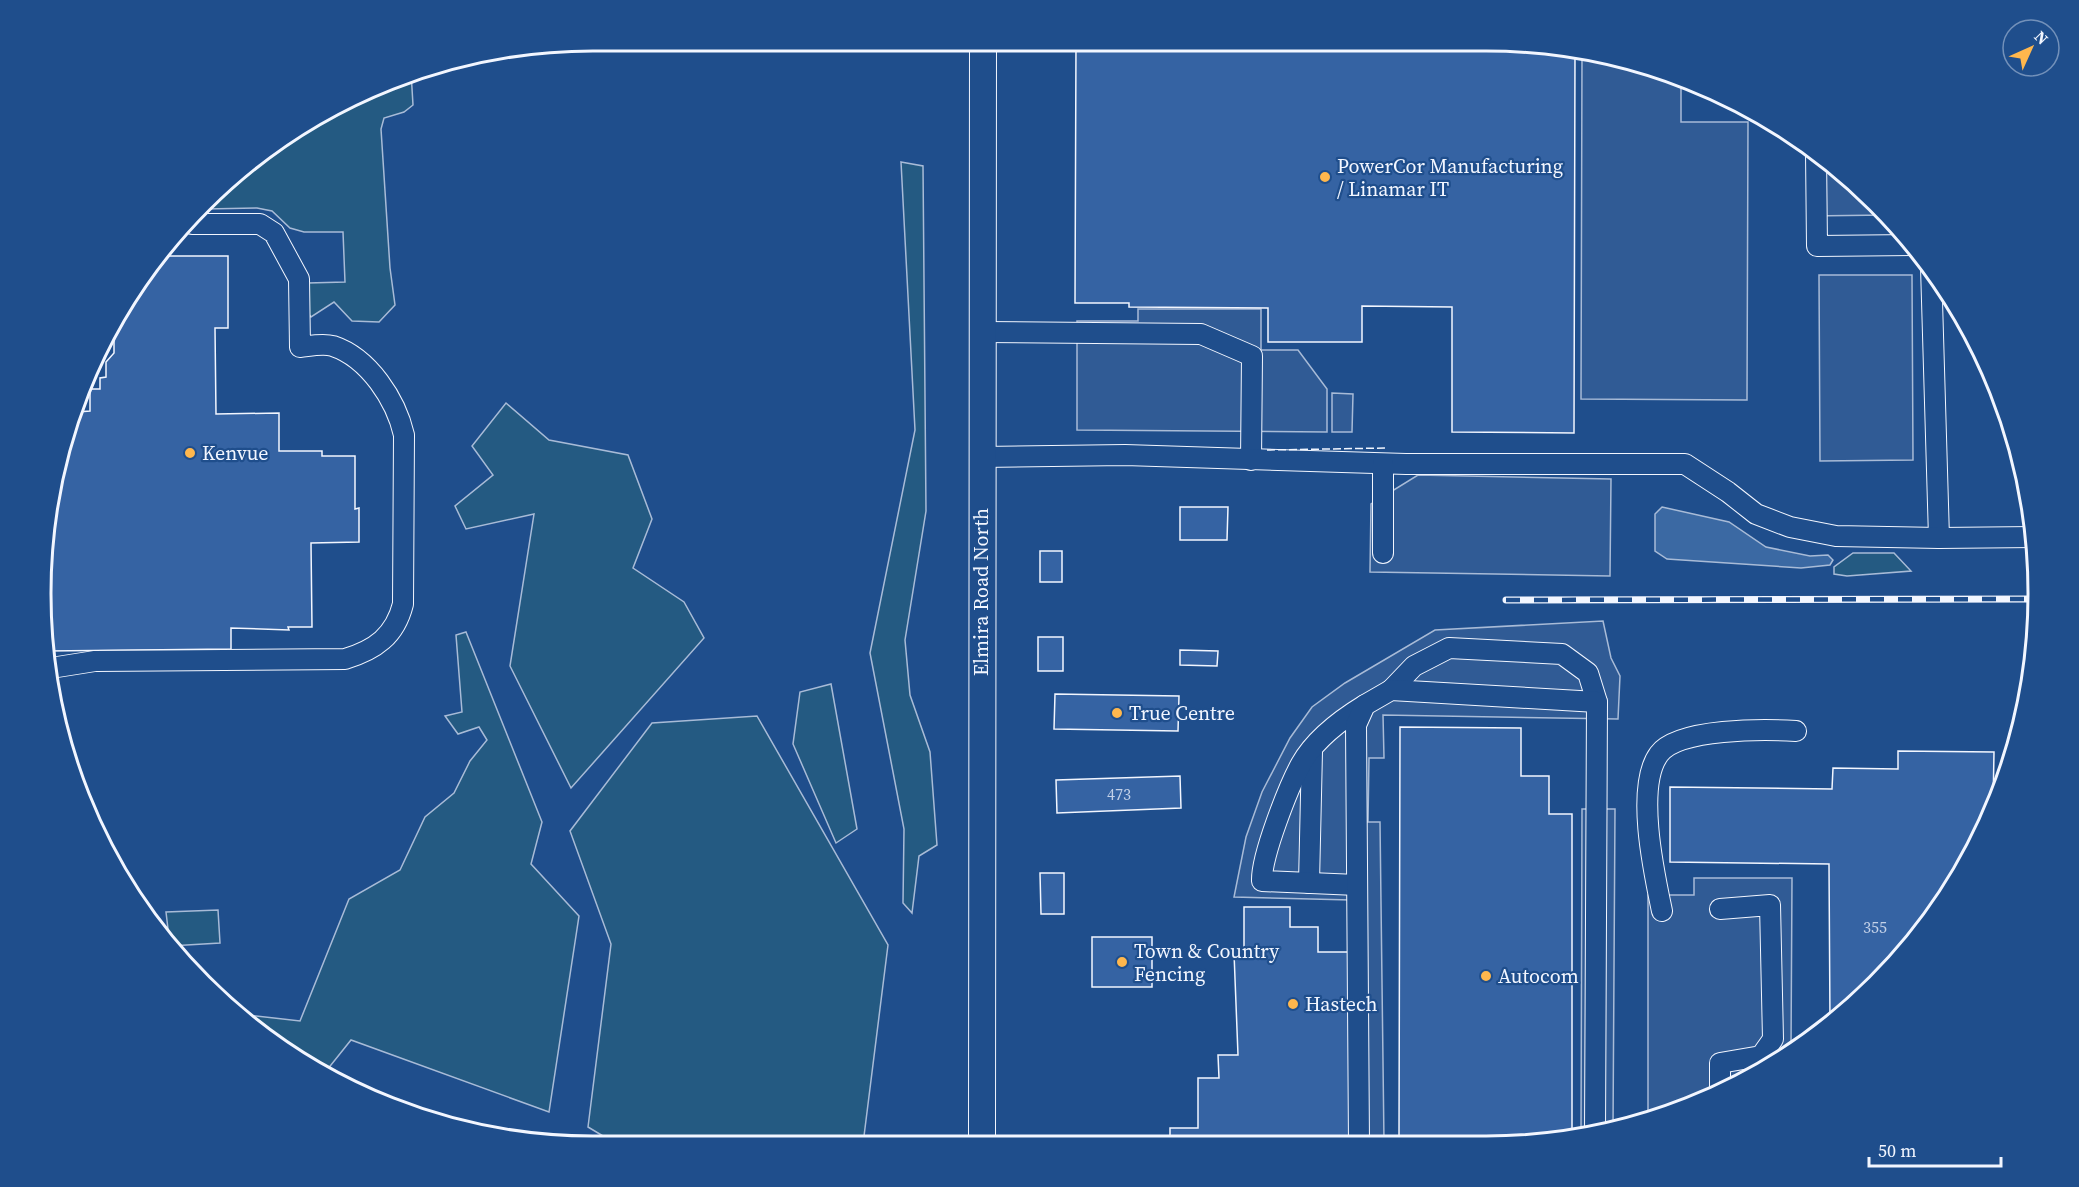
<svg xmlns="http://www.w3.org/2000/svg" width="2079" height="1187" viewBox="0 0 2079 1187" font-family="'Source Serif 4',serif">
  <style>
    .green { fill: #245a82; stroke: #a8bbd7; stroke-width: 1.5 }
    .parking { fill: #305b95; stroke: #a8bbd7; stroke-width: 1.5 }
    .water { fill: #3b69a3; stroke: #a8bbd7; stroke-width: 1.5 }
    .building { fill: #3563a3; stroke: #f2f6ff; stroke-width: 1.5 }
    .lines { fill: none; stroke-linecap: round; stroke-linejoin: round }
    .minor-casing { stroke: #f2f6ff; stroke-width: 22 }
    .major-casing { stroke: #f2f6ff; stroke-width: 28 }
    .minor { stroke: #1f4e8c; stroke-width: 20 }
    .major { stroke: #1f4e8c; stroke-width: 26 }
    .rail-casing { stroke: #f2f6ff; stroke-width: 7 }
    .rail { stroke: #1f4e8c; stroke-width: 4.5; stroke-dasharray: 14; stroke-linecap: butt }
    .fence { stroke: #f2f6ff; stroke-width: 1.5; stroke-dasharray: 8 3; stroke-linecap: butt }
    .poi-dot { fill: #ffb74d; stroke: #1f4e8c; stroke-width: 2 }
    .labels { text-anchor: middle; dominant-baseline: central; stroke-width: 4.5; stroke-linejoin: round; paint-order: stroke }
    .number-label { font-size: 16px; fill: #c3d1e8 }
    .poi-label { font-size: 20px; fill: #f2f6ff; stroke: #1f4e8c; text-anchor: start }
    .street-label { font-size: 20px; fill: #f2f6ff; stroke: #1f4e8c }
    .rim { fill: none; stroke: #f2f6ff; stroke-width: 3 }
  </style>
  <rect width="100%" height="100%" fill="#1f4e8c"/>
  <g class="green">
    <polygon points="411,72 413,105 404,112 384,118 381,129 390,268 395,305 379,322 352,321 334,302 311,317 307,312 308,283 345,282 343,232 304,232 290,228 272,211 257,208 206,209 257,155"/>
    <polygon points="901,162 923,166 926,511 905,640 910,695 930,752 937,845 919,856 912,913 903,903 904,829 870,653 915,430"/>
    <polygon points="506,403 549,440 628,455 652,519 633,568 684,602 704,638 571,788 510,666 534,514 466,529 455,506 493,475 472,446"/>
    <polygon points="1853,553 1894,553 1911,571 1847,576 1834,574 1834,567"/>
    <polygon points="466,632 542,822 531,864 579,916 549,1112 351,1040 323,1075 248,1015 300,1021 349,899 400,870 425,817 454,793 470,761 487,740 479,727 458,734 445,716 462,712 456,635"/>
    <polygon points="831,684 857,829 836,843 793,744 800,692"/>
    <polygon points="757,716 888,945 863,1144 618,1145 588,1127 611,944 570,831 652,723"/>
    <polygon points="218,910 220,943 170,946 166,912"/>
  </g>
  <g class="parking">
    <polygon points="1582,54 1663,70 1681,78 1681,122 1748,122 1747,400 1581,399"/>
    <polygon points="1808,148 1850,178 1885,215 1809,216"/>
    <polygon points="1819,275 1912,275 1913,460 1820,461"/>
    <polygon points="1138,309 1261,309 1261,350 1298,350 1327,389 1327,432 1077,430 1077,321 1138,321"/>
    <polygon points="1332,393 1353,394 1352,432 1332,432"/>
    <polygon points="1418,475 1611,479 1610,576 1370,572 1371,504"/>
    <polygon points="1603,621 1611,658 1620,676 1618,719 1383,715 1384,758 1369,758 1368,822 1380,822 1384,1142 1364,1142 1351,900 1234,897 1246,837 1262,792 1290,738 1312,707 1345,683 1435,630"/>
    <polygon points="1582,809 1615,809 1613,1129 1581,1136"/>
    <polygon points="1694,878 1792,878 1791,1050 1796,1051 1664,1117 1648,1121 1648,895 1694,895"/>
  </g>
  <polygon class="water" points="1662,507 1729,522 1766,547 1810,556 1828,555 1833,560 1830,565 1801,568 1667,559 1655,551 1655,514"/>
  <g class="building">
    <polygon points="1076,41 1521,42 1575,52 1574,433 1452,432 1452,307 1362,306 1362,342 1268,342 1268,308 1129,307 1129,303 1075,303"/>
    <polygon points="162,256 228,256 228,328 215,328 216,414 279,413 279,451 322,451 322,456 355,456 355,509 359,508 359,542 311,543 312,627 288,627 289,630 231,628 231,649 47,651 42,629 59,450 77,412 90,411 90,389 100,389 100,378 106,377 106,362 114,353 114,330 134,286"/>
    <polygon points="1180,507 1228,507 1227,540 1180,540"/>
    <rect x="1040" y="551" width="22" height="31"/>
    <rect x="1038" y="637" width="25" height="34"/>
    <polygon points="1180,650 1218,651 1217,666 1180,665"/>
    <polygon points="1055,694 1179,696 1178,731 1054,729"/>
    <polygon points="1400,727 1521,728 1521,776 1549,776 1549,814 1572,814 1572,1138 1557,1142 1399,1142"/>
    <polygon points="1898,751 1994,752 1993,806 1964,870 1877,984 1830,1022 1829,864 1670,862 1670,787 1832,789 1833,768 1898,769"/>
    <polygon points="1180,776 1181,808 1057,813 1056,780"/>
    <polygon points="1040,873 1064,873 1064,914 1041,914"/>
    <polygon points="1244,907 1290,907 1290,927 1318,927 1318,952 1350,952 1351,1143 1170,1143 1170,1128 1198,1128 1198,1078 1219,1078 1218,1055 1238,1055 1234,953 1244,953"/>
    <rect x="1092" y="937" width="60" height="50"/>
  </g>
  <g class="lines">
    <g class="minor-casing">
      <g id="minor">
        <polyline points="1816,153 1817,246 1913,245"/>
        <polyline points="1931,267 1939,538"/>
        <polyline points="982,332 1201,334 1252,356 1251,460"/>
        <polyline points="981,457 1125,455 1406,464 1685,464 1728,492 1756,514 1790,527 1836,536 1939,538 2034,537"/>
        <polyline points="1383,553 1383,464"/>
        <path d="M51,668L95,661L345,659C375,650 395,636 403,604L404,435C396,400 369,358 333,346C323,343 310,346 300,347L299,279L274,233L260,224H192"/>
        <polyline points="1391,690 1414,666 1449,648 1562,654 1588,673 1597,702"/>
        <polyline points="1309,883 1312,751"/>
        <path d="M1357,885L1262,881C1261,856 1289,786 1301,764C1315,739 1342,719 1365,705"/>
        <path d="M1662,911C1654,873 1635,786 1659,754C1678,728 1765,729 1796,731"/>
        <polyline points="1720,1089 1720,1063 1761,1056 1773,1039 1770,905 1720,909"/>
        <polyline points="1359,1143 1356,725 1365,705 1391,690 1597,702 1595,1133"/>
      </g>
    </g>
    <g class="major-casing">
      <polyline id="major" points="982,1144 983,41"/>
    </g>
    <use href="#minor" class="minor"/>
    <use href="#major" class="major"/>
    <g class="rail-casing">
      <polyline id="rail" points="1506,600 2036,599"/>
    </g>
    <use href="#rail" class="rail"/>
    <polyline class="fence" points="1267,450 1386,448"/>
  </g>
  <g class="poi-dot">
    <circle cx="1325" cy="177" r="6"/>
    <circle cx="190" cy="453" r="6"/>
    <circle cx="1117" cy="713" r="6"/>
    <circle cx="1122" cy="962" r="6"/>
    <circle cx="1486" cy="976" r="6"/>
    <circle cx="1293" cy="1004" r="6"/>
  </g>
  <g class="labels">
    <g class="number-label">
      <text x="1119" y="794">473</text>
      <text x="1875" y="927">355</text>
    </g>
    <g class="poi-label">
      <text x="1337" y="166">PowerCor Manufacturing<tspan x="1337" dy="23">/ Linamar IT</tspan></text>
      <text x="202" y="453">Kenvue</text>
      <text x="1129" y="713">True Centre</text>
      <text x="1134" y="951">Town &amp; Country<tspan x="1134" dy="23">Fencing</tspan></text>
      <text x="1498" y="976">Autocom</text>
      <text x="1305" y="1004">Hastech</text>
    </g>
    <g class="street-label">
      <text transform="translate(981 592) rotate(-90)">Elmira Road North</text>
    </g>
  </g>
  <path d="M0 0H2079V1187H0ZM593 51H1486A542 542 0 0 1 2028 593V594A542 542 0 0 1 1486 1136H593A542 542 0 0 1 51 594V593A542 542 0 0 1 593 51Z" fill="#1f4e8c" fill-rule="evenodd"/>
  <path class="rim" d="M593 51H1486A542 542 0 0 1 2028 593V594A542 542 0 0 1 1486 1136H593A542 542 0 0 1 51 594V593A542 542 0 0 1 593 51Z"/>
  <g transform="translate(2031 48) rotate(45)"><circle r="28" fill="#1f4e8c" stroke="#7391ba" stroke-width="1.5"/>
  <path d="M0-4.5L10 22L0 15L-10 22Z" fill="#ffb74d"/>
  <text y="-9" font-size="16" font-weight="bold" text-anchor="middle" fill="#f2f6ff">N</text>
  </g>
  <path d="M1869 1157v9h132v-9" fill="none" stroke="#f2f6ff" stroke-width="3"/>
  <text x="1878" y="1157" font-size="18" fill="#f2f6ff" stroke="#1f4e8c" stroke-width="4.5" paint-order="stroke">50 m</text>
</svg>
